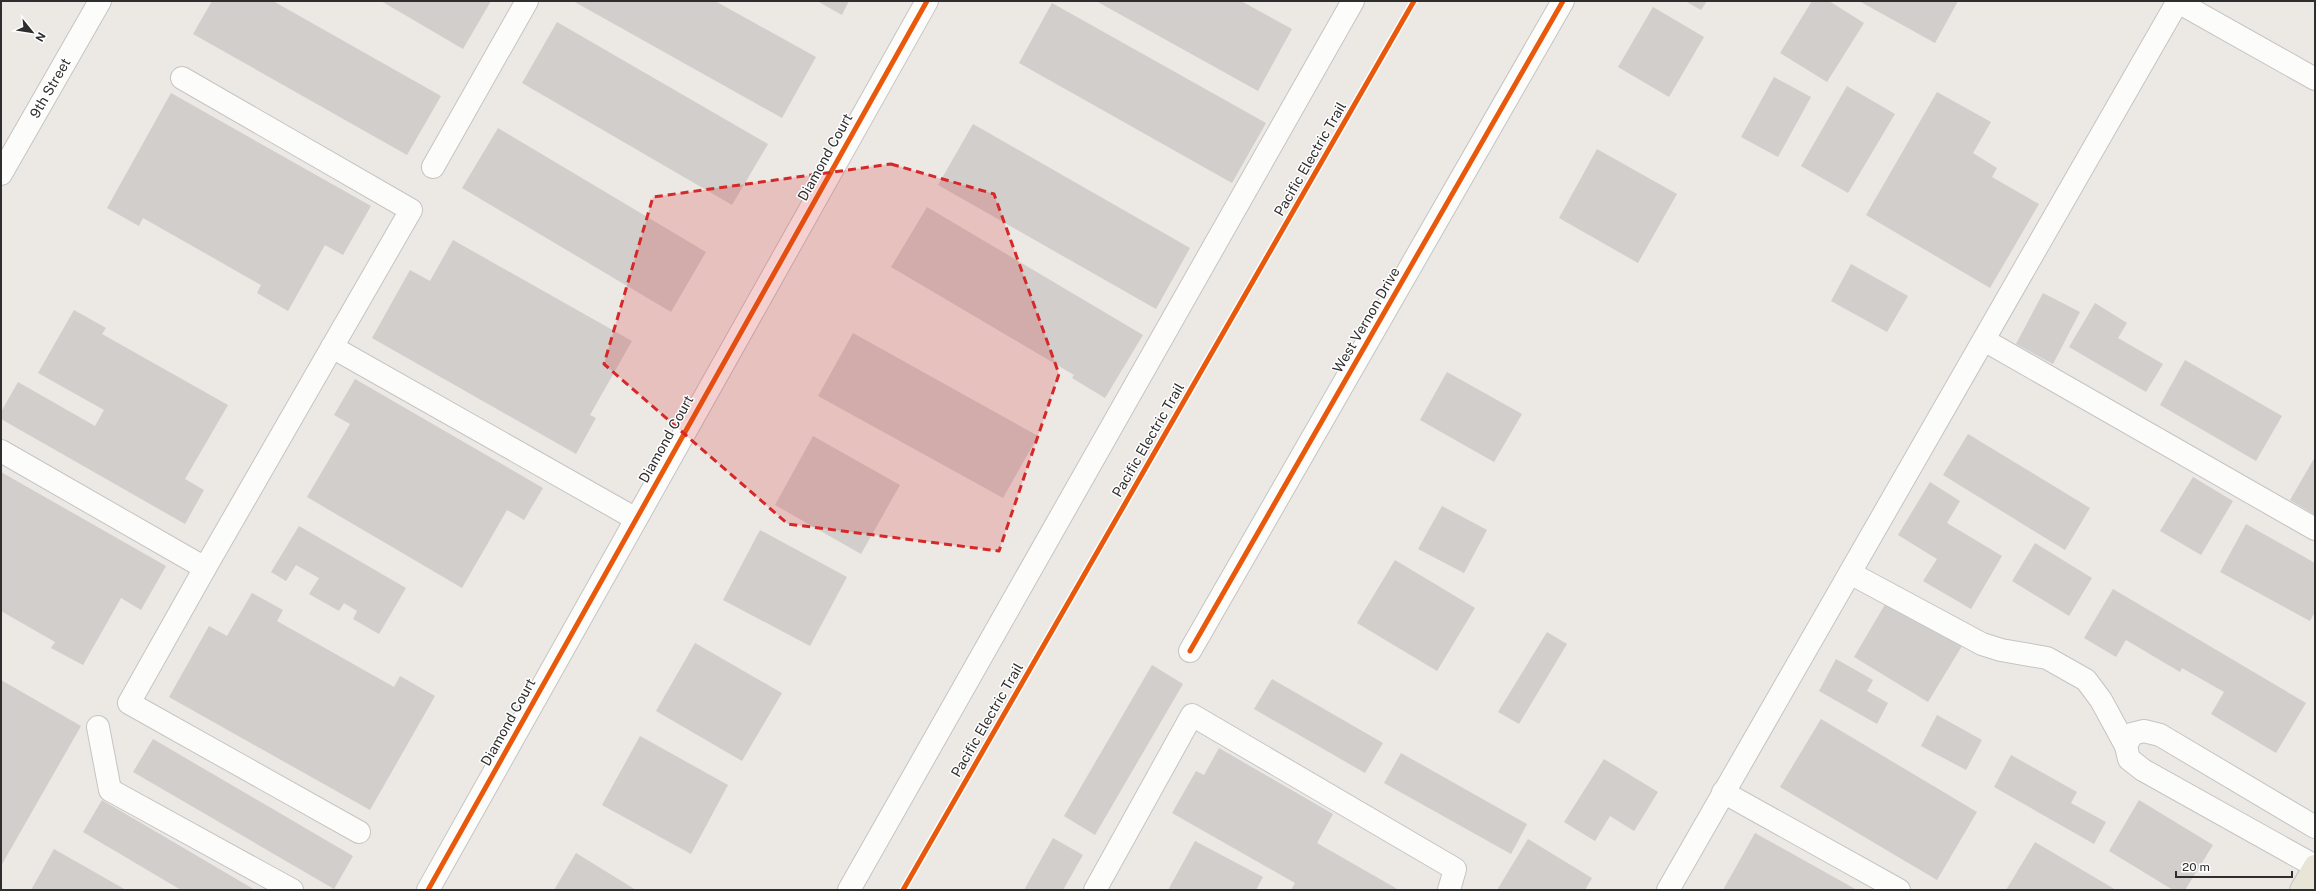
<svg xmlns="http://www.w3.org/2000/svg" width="2316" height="891" viewBox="0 0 2316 891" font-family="'Public Sans',sans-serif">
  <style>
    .building { fill: #d1cecb }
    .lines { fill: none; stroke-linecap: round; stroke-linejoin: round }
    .minor-casing { stroke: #c5c4c5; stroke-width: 24 }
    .major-casing { stroke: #c6c5c4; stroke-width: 24 }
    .minor { stroke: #fcfcfb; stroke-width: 22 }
    .major { stroke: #e8e4d6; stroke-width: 22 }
    .cycleway-casing { stroke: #fff; stroke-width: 8 }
    .cycleway { stroke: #e8590c; stroke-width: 5 }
    .marked { fill: #d62828; fill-opacity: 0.2; stroke: #d62828; stroke-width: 3; stroke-dasharray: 8 5; stroke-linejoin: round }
    .labels { text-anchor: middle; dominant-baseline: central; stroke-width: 3; stroke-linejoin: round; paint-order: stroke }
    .street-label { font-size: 14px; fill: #2e2e2e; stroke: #fff }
  </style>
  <rect width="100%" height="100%" fill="#ece8e4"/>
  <g class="building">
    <polygon points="212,1 273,1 441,96 407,155 193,34"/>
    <polygon points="381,1 491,1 463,49"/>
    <polygon points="573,1 715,1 816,57 782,118"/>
    <polygon points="817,1 849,1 842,15"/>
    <polygon points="1096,1 1241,1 1292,29 1258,91"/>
    <polygon points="1685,1 1707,1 1701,10"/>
    <polygon points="1812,1 1829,1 1864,23 1827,82 1780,53"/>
    <polygon points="1859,1 1958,1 1935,43"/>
    <polygon points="1052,3 1266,123 1232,183 1019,63"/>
    <polygon points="1653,7 1704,37 1669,97 1618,67"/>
    <polygon points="557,22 768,144 732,205 522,83"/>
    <polygon points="1774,77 1811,97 1778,157 1741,137"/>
    <polygon points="1847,86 1895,114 1848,193 1801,166"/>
    <polygon points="1937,92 1991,122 1973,153 1997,168 1992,177 2039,204 1990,288 1866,215"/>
    <polygon points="171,93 371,206 343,255 325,245 288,311 257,293 261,285 143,218 139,226 107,208"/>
    <polygon points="973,124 1190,248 1156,309 938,185"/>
    <polygon points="498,128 706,252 671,312 462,188"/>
    <polygon points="1597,149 1677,194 1638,263 1559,218"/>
    <polygon points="927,207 1143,335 1105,398 1072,378 1074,375 891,267"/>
    <polygon points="453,240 632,341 590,415 596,418 576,454 372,338 410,270 430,281"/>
    <polygon points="1851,264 1908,296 1887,332 1831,301"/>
    <polygon points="2043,293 2080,312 2053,364 2016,344"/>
    <polygon points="2095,303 2127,323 2118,338 2163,364 2146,392 2069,347"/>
    <polygon points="74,310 106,328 102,334 228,405 185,479 204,490 185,524 1,419 1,412 18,382 95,426 104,410 38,373"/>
    <polygon points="853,333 1038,436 1003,498 818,396"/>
    <polygon points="2185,360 2282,416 2256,461 2160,405"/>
    <polygon points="1447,372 1522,414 1494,462 1420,420"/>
    <polygon points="355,379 543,488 524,520 507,510 462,588 307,497 350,424 334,415"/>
    <polygon points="1968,434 2090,508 2065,550 1943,475"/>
    <polygon points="813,436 900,485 861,554 775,505"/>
    <polygon points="2315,457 2315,515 2290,500"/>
    <polygon points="1,472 166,566 141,610 121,598 83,665 51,648 55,642 1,611"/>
    <polygon points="2193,477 2233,501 2201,555 2160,531"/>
    <polygon points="1930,482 1960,501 1947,523 2002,556 1971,609 1923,581 1937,559 1898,535"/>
    <polygon points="1442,506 1487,530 1464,573 1418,549"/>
    <polygon points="2246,524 2315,563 2315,612 2310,621 2220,572"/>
    <polygon points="299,526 406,588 379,634 353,619 357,611 344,603 339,611 309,594 319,578 296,565 286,581 271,572"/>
    <polygon points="760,530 847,577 810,646 723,600"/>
    <polygon points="2035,543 2092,578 2069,616 2012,581"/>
    <polygon points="1395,560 1475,608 1437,671 1357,623"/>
    <polygon points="2113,589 2306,703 2276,753 2211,714 2224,692 2182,668 2180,672 2126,640 2116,657 2084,638"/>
    <polygon points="252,593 283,610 277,621 394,687 400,676 435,696 370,810 169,697 209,626 227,636"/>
    <polygon points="1890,596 1965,641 1928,702 1854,657"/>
    <polygon points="1547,632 1567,644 1519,724 1498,712"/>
    <polygon points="695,643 782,693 742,761 656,711"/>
    <polygon points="1836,659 1873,680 1867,691 1888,703 1877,724 1819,691"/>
    <polygon points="1152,665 1183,684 1095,835 1064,816"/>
    <polygon points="1272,679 1383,743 1365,773 1254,709"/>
    <polygon points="1,680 81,726 1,866"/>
    <polygon points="1937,715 1982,740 1966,770 1921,746"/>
    <polygon points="1821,719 1977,812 1937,880 1780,787"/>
    <polygon points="640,736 728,785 691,854 602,805"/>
    <polygon points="153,739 353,856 334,889 133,772"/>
    <polygon points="1219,748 1333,814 1317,843 1399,890 1291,890 1295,883 1172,813 1196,771 1204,775"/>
    <polygon points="1401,753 1527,824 1511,854 1384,783"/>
    <polygon points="2011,755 2077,792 2071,803 2106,822 2094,844 1994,787"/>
    <polygon points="1604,759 1658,792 1634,831 1610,816 1595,841 1564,822"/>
    <polygon points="102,800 255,890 181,890 83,832"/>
    <polygon points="2139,800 2213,845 2185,890 2173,890 2109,851"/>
    <polygon points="1755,833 1857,890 1723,890"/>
    <polygon points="1053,838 1083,855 1063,890 1024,890"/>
    <polygon points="1528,839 1592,878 1585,890 1497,890"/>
    <polygon points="1195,841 1263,877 1256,890 1168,890"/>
    <polygon points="2035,842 2116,890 2006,890"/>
    <polygon points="54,849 126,890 31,890"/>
    <polygon points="576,853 636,890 554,890"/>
  </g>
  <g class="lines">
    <g class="minor-casing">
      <g id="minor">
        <polyline points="2178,2 2315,79"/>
        <polyline points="182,78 411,210 205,568"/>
        <polyline points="433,167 527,1"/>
        <polyline points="1,174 100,1"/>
        <polyline points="1984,340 2315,529"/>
        <polyline points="332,347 636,519"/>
        <polyline points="1,451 205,568 129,703 359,832"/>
        <polyline points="1850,573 1982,644 2001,650 2047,658 2086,680 2101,700 2126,746"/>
        <polyline points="1190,651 1563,1"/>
        <polyline points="98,727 110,790 292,890"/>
        <polyline points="1723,792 1899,890"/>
        <polyline points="2315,827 2160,735 2144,731 2132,734 2126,746 2129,759 2143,770 2315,866"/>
        <polyline points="428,890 927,1"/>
        <polyline points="849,890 1353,1"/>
        <polyline points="1095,890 1192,715 1455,869 1449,890"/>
        <polyline points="1668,890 2178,1"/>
      </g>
    </g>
    <g class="major-casing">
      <polyline id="major" points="2301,890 2315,866"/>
    </g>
    <use href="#minor" class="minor"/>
    <use href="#major" class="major"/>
    <g class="cycleway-casing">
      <g id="cycleway">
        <polyline points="1190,651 1563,1"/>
        <polyline points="428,890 927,1"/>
        <polyline points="903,890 1414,1"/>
      </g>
    </g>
    <use href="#cycleway" class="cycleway"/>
  </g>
  <path class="marked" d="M891,164L994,194L1059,374L999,551L788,524L604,364L653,197Z"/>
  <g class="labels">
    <g class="street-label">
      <text transform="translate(50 88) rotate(-60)">9th Street</text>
      <text transform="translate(825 157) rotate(-61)">Diamond Court</text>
      <text transform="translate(1310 159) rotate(-60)">Pacific Electric Trail</text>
      <text transform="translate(1366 320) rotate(-60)">West Vernon Drive</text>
      <text transform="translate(666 439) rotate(-61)">Diamond Court</text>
      <text transform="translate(1148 440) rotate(-60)">Pacific Electric Trail</text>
      <text transform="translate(987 720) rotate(-60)">Pacific Electric Trail</text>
      <text transform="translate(508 722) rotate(-61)">Diamond Court</text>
    </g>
  </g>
  <rect width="2316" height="891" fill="none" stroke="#2e2e2e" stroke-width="4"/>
  <g transform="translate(32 32) rotate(120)" stroke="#ffffff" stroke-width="3" paint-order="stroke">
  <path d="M0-3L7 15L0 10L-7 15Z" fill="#2e2e2e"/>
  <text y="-6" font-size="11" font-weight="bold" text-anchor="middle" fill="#2e2e2e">N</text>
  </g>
  <path d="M2176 871v6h116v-6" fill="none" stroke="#2e2e2e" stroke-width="2"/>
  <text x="2182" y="871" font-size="12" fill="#2e2e2e" stroke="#ffffff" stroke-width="3" paint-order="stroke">20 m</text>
</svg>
